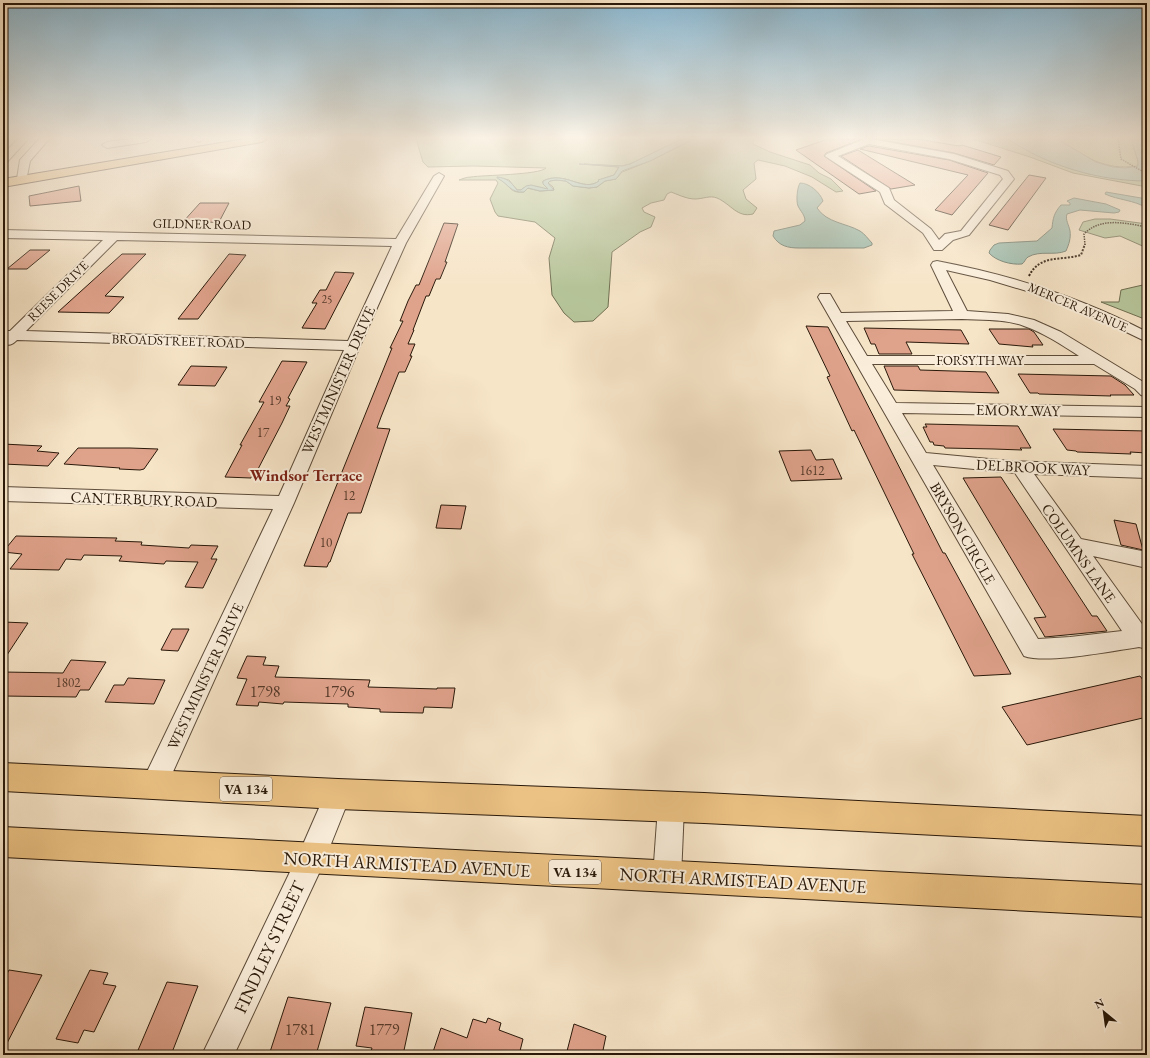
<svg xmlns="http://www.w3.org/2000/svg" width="1150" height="1058" viewBox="0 0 1150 1058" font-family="'EB Garamond',serif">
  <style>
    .green { fill: #b7c69b; stroke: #706f52 }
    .water { fill: #9ebfb1; stroke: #6f7c6e }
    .building { fill: #dfa28b; stroke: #291809 }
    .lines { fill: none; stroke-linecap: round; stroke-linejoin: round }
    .minor-casing { stroke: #5c4b39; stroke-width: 2 }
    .major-casing { stroke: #291809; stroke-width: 2 }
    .path-far1 { stroke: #291809; stroke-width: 1.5; stroke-dasharray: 1.5 1; stroke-linecap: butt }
    .path { stroke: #291809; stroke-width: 2; stroke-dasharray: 2 1.5; stroke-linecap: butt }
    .minor { fill: #faeedb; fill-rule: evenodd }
    .major { fill: #ecc284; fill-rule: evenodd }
    .labels { text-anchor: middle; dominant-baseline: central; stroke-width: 4; stroke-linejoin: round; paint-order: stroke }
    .far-number-label { font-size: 11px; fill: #563a2a }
    .far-street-label { font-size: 13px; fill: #291809; stroke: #faeedb }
    .number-label { font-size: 13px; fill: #563a2a }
    .shield { fill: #faeedb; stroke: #685848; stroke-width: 1 }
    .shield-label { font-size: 14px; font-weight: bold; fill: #291809 }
    .street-label { font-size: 15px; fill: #291809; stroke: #faeedb }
    .neighbourhood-label { font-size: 16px; font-weight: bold; fill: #7a1f14; stroke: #faeedb }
    .near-number-label { font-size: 16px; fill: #563a2a }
    .near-street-label { font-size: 18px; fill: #291809; stroke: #faeedb }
  </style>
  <rect width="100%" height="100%" fill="#f7e5c8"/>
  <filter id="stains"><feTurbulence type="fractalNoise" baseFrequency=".005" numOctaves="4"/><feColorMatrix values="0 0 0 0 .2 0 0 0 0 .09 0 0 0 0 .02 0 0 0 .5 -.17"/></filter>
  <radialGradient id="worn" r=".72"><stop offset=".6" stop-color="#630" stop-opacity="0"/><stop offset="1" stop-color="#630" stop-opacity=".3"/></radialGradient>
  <g class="green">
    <path d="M416,139H682L630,164L622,166L584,164L619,167L614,175L599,180V181C583,193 565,170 543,181V183L549,190C539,190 531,182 522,189V190H517L509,180L497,177C499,180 502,180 505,183C512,190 513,193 524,192L527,188L540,191L554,190L553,187L548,183L550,181L556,180L566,181L573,186L589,188L597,187L605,181L616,179L622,172L650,161L694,139H754L753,144L770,152L810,165L819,173L831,179L843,191L836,192L812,177L785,166L758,160L754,163L756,179L743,190L746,199L757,208L753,214C737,218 731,204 717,198C710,195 703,199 695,199C687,199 679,195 671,192L667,194L664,200L651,203L642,208L644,212L655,217L651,227L640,232L612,252L608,307L593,321L574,322L564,313L552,295L549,258L555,238L535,222L498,216L495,212L490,199L498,183L496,180H459C462,179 466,177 471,177C483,175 539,175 546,168L473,166L428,167L423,162Z"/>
    <polygon points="973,139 1008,139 1032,153 1054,163 1089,174 1147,181 1147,187 1073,173 1030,157"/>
    <path d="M1057,139H1131L1138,161V166C1103,171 1085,156 1057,139Z"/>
    <polygon points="1095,219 1110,219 1147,224 1147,248 1120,236 1105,238 1079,230 1083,222"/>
    <polygon points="1147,284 1147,320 1101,302 1119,302 1121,290"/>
  </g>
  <g class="water">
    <path d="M682,139H694L650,161L622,171L616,179L605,181L597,187L589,188L573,186L566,181L556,180L550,181L548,183L554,190L540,191L528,188L524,192C510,193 509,184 497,178V177C507,178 511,182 517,190H521L526,186L531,185L548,189L543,184V181C565,170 583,193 599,181L598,180L614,175L619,167L579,164L622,166L630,164Z"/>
    <path d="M1008,139H1057L1096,162L1113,167L1125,168L1138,166V161L1131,139H1147V181C1099,181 1048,166 1008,139Z"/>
    <path d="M800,183C809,183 820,192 823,201L817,208C827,223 846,223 860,231C865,234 868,239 872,243V245L864,248H799C788,248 779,246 773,236L774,231L800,225L805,221C805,215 801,212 798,206C796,201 797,188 800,183Z"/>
    <path d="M1106,192L1147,199V208C1134,200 1118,200 1105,194Z"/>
    <path d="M1074,198L1106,204L1120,210L1119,212L1114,213L1080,210L1067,214C1065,220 1069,225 1070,231C1071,238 1069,244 1066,251C1054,256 1040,250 1028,257C1025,259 1025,262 1022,264C1011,265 996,261 989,253L990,250L994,245L999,243L1037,241L1052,228C1053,218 1054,213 1061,205H1070V203L1067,201Z"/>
  </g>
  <g class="building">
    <polygon points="828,139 862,139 826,153 824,156 876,191 859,194 796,150"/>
    <polygon points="876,139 917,139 959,146 962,145 1001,157 994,165 954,153"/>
    <polygon points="869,146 949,160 988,173 952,215 935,210 968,175 860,149"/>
    <polygon points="858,150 915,185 891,189 841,156"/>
    <polygon points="1029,175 1046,178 1008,230 989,225"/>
    <polygon points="79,186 81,201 30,206 29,196"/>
    <polygon points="200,203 229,203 219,222 182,223"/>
    <polygon points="444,223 458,224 445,262 447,262 440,279 436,279 429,296 426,296 413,330 414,330 408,344 415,344 410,356 412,356 405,372 399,372 381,417 377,428 390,429 361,513 348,513 330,562 329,562 327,567 304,566 392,348 390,348 403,321 400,321 408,301 416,285 419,285"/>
    <polygon points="30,250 50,250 27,269 7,269"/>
    <polygon points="122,254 146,254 105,296 124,297 109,313 58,312"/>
    <polygon points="229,254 246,255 198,319 178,319"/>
    <polygon points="335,272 354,273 325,329 302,328 317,303 312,303 320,290 326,290"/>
    <polygon points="806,326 828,327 943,553 945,553 1011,674 974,676 912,554 914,554 854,430 852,431 827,377 830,376"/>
    <polygon points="864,328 961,330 969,344 906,342 912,354 879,354 875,344 871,344"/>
    <polygon points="989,329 1029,329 1034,332 1043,345 1032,345 1033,347 999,344"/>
    <polygon points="282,361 307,362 288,398 290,399 286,406 290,406 282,423 257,471 254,470 251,478 225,477 242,445 240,445 264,402 259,402"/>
    <polygon points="191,366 227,367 215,386 178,385"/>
    <polygon points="884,366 918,366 920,370 986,372 999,393 894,390"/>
    <polygon points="1018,374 1111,376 1125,385 1134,395 1110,395 1111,396 1039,394 1038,393 1030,393"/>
    <polygon points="925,424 1018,426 1031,448 1020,448 1022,450 993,449 945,448 944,446 934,445 933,442 930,442 923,427 927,427"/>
    <polygon points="1053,429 1147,431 1147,453 1130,452 1131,454 1077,452 1076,451 1067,450"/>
    <polygon points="3,444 42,446 37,451 59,453 48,466 3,464"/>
    <polygon points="78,448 130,448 158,449 144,469 140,470 119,469 120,468 64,464"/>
    <polygon points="811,450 816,460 833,459 842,479 791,481 779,451"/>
    <polygon points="1001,477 1092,616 1097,616 1107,631 1045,637 1034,618 1046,617 963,478"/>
    <polygon points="441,505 466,506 461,529 436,528"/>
    <polygon points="1114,520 1136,524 1143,550 1121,545"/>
    <polygon points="16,536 117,538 115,541 142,542 141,545 189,548 191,545 218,546 211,559 217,559 203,588 185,587 198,562 166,561 164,564 119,561 122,556 84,555 81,560 66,559 59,570 10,569 22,554 3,552"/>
    <polygon points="3,622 28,623 3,661"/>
    <polygon points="172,629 189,629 178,651 161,650"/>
    <polygon points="247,656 266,657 263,665 279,666 275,677 370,680 368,687 437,689 437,688 455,688 452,708 424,707 423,713 380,712 380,709 348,707 348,704 284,702 283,704 259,702 258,706 236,705 247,679 237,678"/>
    <polygon points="71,660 106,662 89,690 80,690 76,697 3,696 3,672 63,673"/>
    <polygon points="1140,676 1147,685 1147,717 1027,745 1002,707"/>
    <polygon points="128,678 165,680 154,704 105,702 114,685 124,685"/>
    <polygon points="9,970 42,975 3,1051 3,981"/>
    <polygon points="90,970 108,973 103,984 116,986 94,1032 84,1030 78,1043 56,1039"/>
    <polygon points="167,982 198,986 171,1055 136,1055"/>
    <polygon points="288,997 331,1003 316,1055 269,1055"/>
    <polygon points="365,1007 412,1013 403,1055 370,1055 372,1048 356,1046"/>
    <polygon points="488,1018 501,1023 499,1030 523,1039 519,1055 432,1055 441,1028 467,1038 473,1019 486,1023"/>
    <polygon points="574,1024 606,1036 602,1055 566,1055"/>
  </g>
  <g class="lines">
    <g class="minor-casing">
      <g id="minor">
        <polygon points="18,139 28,139 7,162 3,163 3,154"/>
        <polygon points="39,139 49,139 30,161 26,181 18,181 17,179 20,160"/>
        <polygon points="130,139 151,139 146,142 107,148 102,145 107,142"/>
        <polygon points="193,139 204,139 199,142"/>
        <path d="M865,139H870L954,154L1008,171L1014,179L969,235L953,240L942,250H934L923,233L885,204L880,192L825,156L827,154ZM869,144L949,159L1000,175L1003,179L961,231L945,234L939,240L931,229L894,200L889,188L838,156Z"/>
        <path d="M439,173L444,176L406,243L360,346L294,503L163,794L154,798L145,794L141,785L145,776L273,509L3,501V487L279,496L344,350L17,340C13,344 10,346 3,344V331H10L103,240L3,238V230L396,239L434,176ZM117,240L392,246L348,341L26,331Z"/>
        <path d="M937,261C1011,275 1080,297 1147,332V342L1091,315L1040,295L990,280L946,270L967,311L1008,314L1034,320L1061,332L1145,383L1147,384V397L1141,395L1135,389L1094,364H872L896,403L1147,407V417L902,413L926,453L1010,461L1147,466V478L1034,474L1081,539L1147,552V568L1093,556L1147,631V649L1139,647C1112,651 1047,664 1024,656L818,297L820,294H830L841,313L953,311L931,265L933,262ZM962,319C982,320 1005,319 1024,326C1044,333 1062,345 1079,356H867L846,321ZM933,465L1015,473L1122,631L1070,637L1038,639Z"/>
        <polygon points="338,781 347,785 351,794 321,869 234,1055 202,1055 301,849 329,785"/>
        <polygon points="671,794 680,798 684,807 681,877 677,887 667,891 657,887 653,877 658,807 662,798"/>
      </g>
    </g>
    <g class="major-casing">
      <g id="major">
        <polygon points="245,139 267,139 262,142 3,187 3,179"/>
        <polygon points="3,763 338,779 704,793 1147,816 1147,846 704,823 338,809 3,791"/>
        <polygon points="3,827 1147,885 1147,917 3,857"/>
      </g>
    </g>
    <g class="path-far1">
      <polyline points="1118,139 1121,159 1147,174"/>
      <path d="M1085,245L1084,234C1100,217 1126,223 1147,227"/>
    </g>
    <path class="path" d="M1029,276C1040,254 1061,261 1081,255L1085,244"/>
    <use href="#minor" class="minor"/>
    <use href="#major" class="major"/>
  </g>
  <linearGradient id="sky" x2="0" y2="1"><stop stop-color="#8ab8d2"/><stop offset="0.48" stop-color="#fbf3e6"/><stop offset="1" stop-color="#fbf3e6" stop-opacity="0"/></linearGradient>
  <rect width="1150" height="287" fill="url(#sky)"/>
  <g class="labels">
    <g class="far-number-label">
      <text x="327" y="299">25</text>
    </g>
    <g class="far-street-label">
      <text transform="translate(202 224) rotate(1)">GILDNER ROAD</text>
      <text transform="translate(58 291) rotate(-45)">REESE DRIVE</text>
      <text transform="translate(1078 307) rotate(23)">MERCER AVENUE</text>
      <text transform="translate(178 341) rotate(2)">BROADSTREET ROAD</text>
      <text x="980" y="360">FORSYTH WAY</text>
    </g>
    <g class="number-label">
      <text x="275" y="400">19</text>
      <text x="263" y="432">17</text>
      <text x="812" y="470">1612</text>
      <text x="349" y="495">12</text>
      <text x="326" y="542">10</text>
      <text x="68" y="682">1802</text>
    </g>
    <g class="shield">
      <rect x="220" y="777" width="52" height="24" rx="3"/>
      <rect x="549" y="860" width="52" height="24" rx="3"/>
    </g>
    <g class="shield-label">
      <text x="246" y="789">VA 134</text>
      <text x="575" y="872">VA 134</text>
    </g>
    <g class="street-label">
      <text transform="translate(338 380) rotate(-66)">WESTMINISTER DRIVE</text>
      <text transform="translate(1018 410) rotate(1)">EMORY WAY</text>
      <text transform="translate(1033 467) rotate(3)">DELBROOK WAY</text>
      <text transform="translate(144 499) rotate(2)">CANTERBURY ROAD</text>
      <text transform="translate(963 533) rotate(60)">BRYSON CIRCLE</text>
      <text transform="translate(1079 553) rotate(55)">COLUMNS LANE</text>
      <text transform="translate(205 676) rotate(-65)">WESTMINISTER DRIVE</text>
    </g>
    <g class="neighbourhood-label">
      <text x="306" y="475">Windsor Terrace</text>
    </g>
    <g class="near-number-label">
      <text x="265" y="691">1798</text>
      <text x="339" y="691">1796</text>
      <text x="300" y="1029">1781</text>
      <text x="384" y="1029">1779</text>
    </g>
    <g class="near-street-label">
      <text transform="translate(407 864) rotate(3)">NORTH ARMISTEAD AVENUE</text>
      <text transform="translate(743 880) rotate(3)">NORTH ARMISTEAD AVENUE</text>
      <text transform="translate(269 947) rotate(-65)">FINDLEY STREET</text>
    </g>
  </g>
  <rect width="1150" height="1058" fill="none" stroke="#f7e5c8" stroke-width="16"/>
  <rect x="4" y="4" width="1142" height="1050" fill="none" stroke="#291809" stroke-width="2"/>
  <rect x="8" y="8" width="1134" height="1042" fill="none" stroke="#291809"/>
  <g transform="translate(1104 1012) rotate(331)" stroke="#faeedb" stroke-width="3" paint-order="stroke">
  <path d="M0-3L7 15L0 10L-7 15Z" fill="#291809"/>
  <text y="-6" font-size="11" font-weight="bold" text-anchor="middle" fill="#291809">N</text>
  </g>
  <rect width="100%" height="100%" filter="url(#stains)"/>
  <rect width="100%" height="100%" fill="url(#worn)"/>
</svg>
